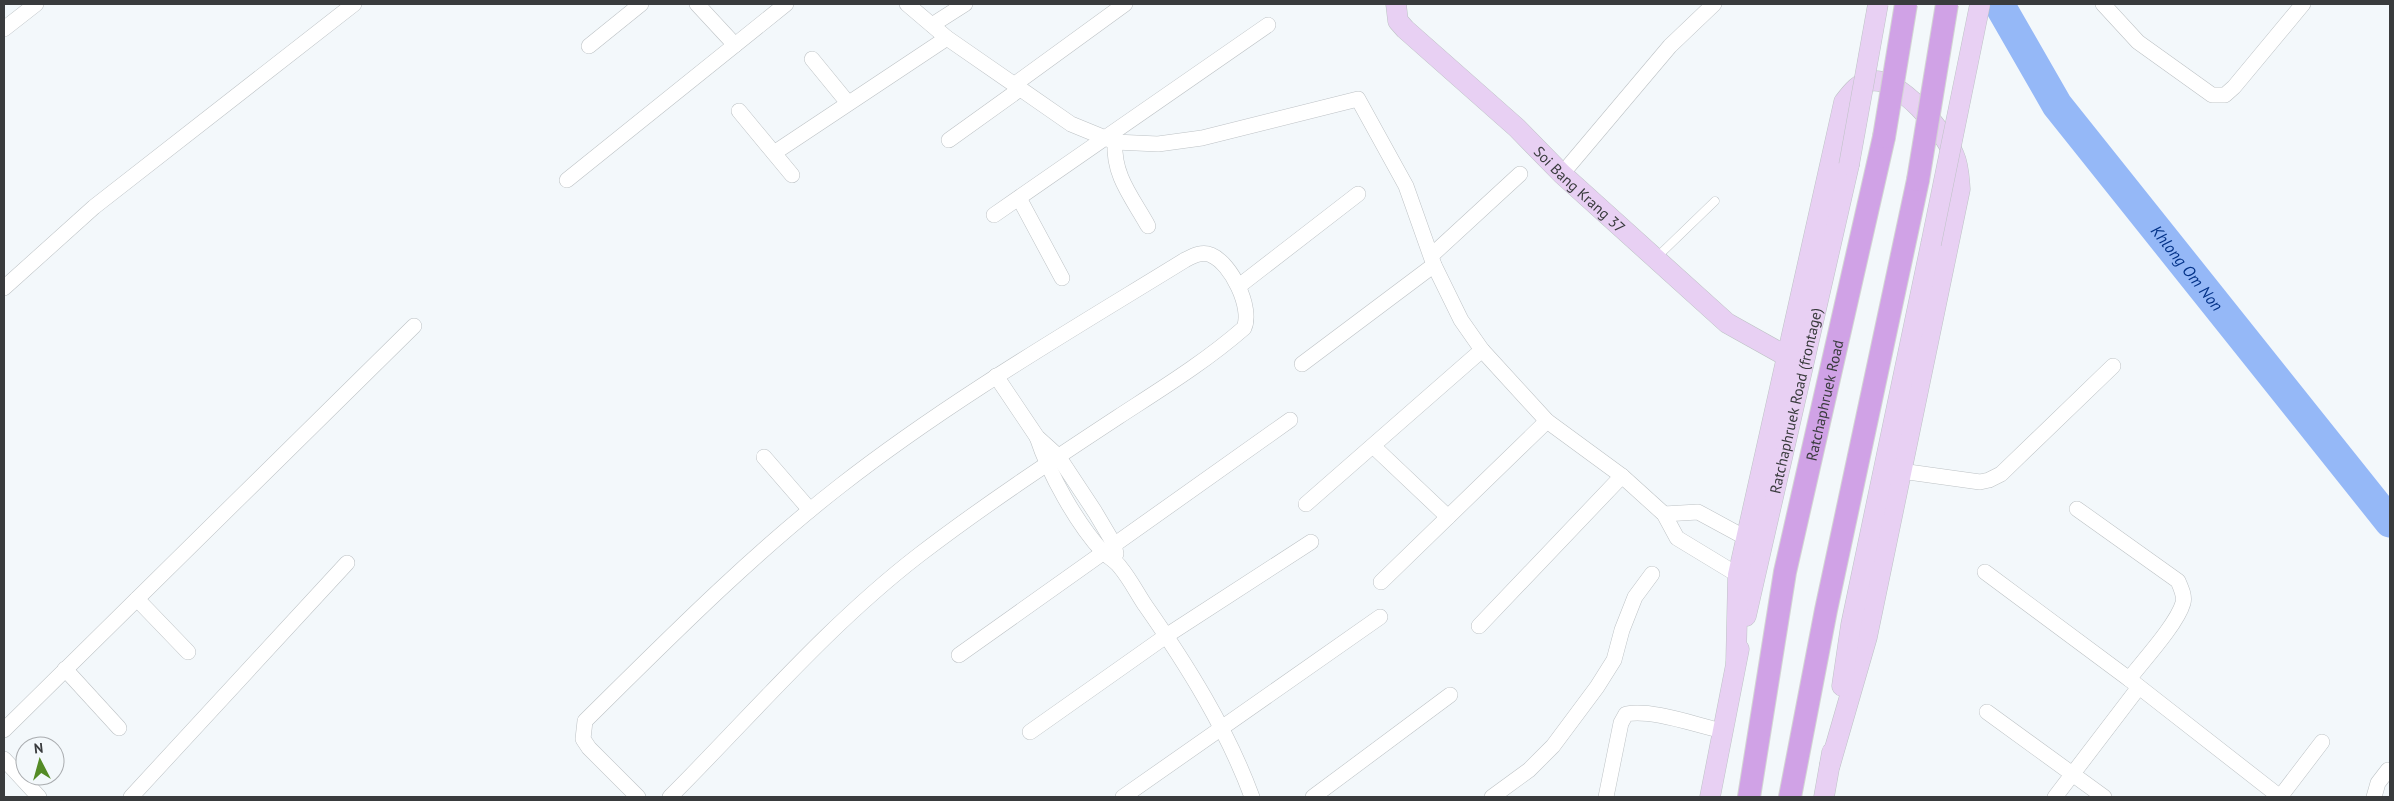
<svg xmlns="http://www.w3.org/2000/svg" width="2394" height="801" viewBox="0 0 2394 801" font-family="'PT Sans',sans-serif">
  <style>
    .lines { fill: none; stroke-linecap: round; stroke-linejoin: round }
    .river { stroke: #95b8f7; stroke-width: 31 }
    .lane-casing { stroke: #bdc2c5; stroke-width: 9 }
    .street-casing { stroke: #bdc2c5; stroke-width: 16 }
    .secondary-casing { stroke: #bdc2c5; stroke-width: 21 }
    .primary-casing { stroke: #d3d4d4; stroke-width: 24 }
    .lane { stroke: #fff; stroke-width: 8 }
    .street { stroke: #fff; stroke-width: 15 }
    .secondary { stroke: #e8d0f3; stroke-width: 20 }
    .primary { stroke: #d0a2e6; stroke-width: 22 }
    .secondary-bridge-casing { stroke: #bdc2c5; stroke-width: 21; stroke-linecap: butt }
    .primary-bridge-casing { stroke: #d3d4d4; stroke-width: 24; stroke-linecap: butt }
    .secondary-bridge { stroke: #e8d0f3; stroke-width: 20 }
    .primary-bridge { stroke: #d0a2e6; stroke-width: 22 }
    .labels { text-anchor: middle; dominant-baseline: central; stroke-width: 4; stroke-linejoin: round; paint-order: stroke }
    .street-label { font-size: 15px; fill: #393b3d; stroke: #f3f8fb }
    .water-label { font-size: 16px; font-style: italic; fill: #043389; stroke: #f3f8fb }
  </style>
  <rect width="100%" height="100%" fill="#f3f8fb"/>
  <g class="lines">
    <path class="river" id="s1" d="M1999,4L2057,105L2390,522"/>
    <g class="lane-casing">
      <polyline id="lane" points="1656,258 1715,201"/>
    </g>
    <g class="street-casing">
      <g id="street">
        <polyline points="697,4 735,45"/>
        <polyline points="907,4 947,38 1071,124 1115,142 1158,144 1202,138 1358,99 1406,186 1434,265 1461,320 1482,350 1547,421 1622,476 1664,514 1677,538 1738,575"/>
        <polyline points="2103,4 2138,42 2212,95 2225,95 2234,87 2303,4"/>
        <polyline points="932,25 965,4"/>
        <polyline points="4,29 36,4"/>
        <polyline points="589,46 641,4"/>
        <polyline points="812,59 848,103"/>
        <polyline points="1015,84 1125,4"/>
        <polyline points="739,111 792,175"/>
        <polyline points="949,140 1020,89"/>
        <path d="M1115,142C1113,176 1132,197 1148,226"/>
        <polyline points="774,153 947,38"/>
        <polyline points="1562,174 1670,46 1714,4"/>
        <polyline points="567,180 786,4"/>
        <polyline points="1019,198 1062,278"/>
        <polyline points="994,215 1268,25"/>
        <polyline points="1432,255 1520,174"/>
        <polyline points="1239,286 1358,194"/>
        <polyline points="4,288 94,207 354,4"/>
        <polyline points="1302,364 1434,265"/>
        <polyline points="996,376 1037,437 1058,456 1095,512 1114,544 1116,554"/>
        <path d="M1037,437C1049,474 1077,524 1103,552C1108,557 1116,561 1120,567C1130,579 1137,593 1145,605C1187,665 1227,729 1252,797"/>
        <polyline points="1373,446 1448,517"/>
        <polyline points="764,457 810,510"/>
        <polyline points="1901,471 1980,482 1989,480 2001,474 2113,366"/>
        <polyline points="1306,504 1482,350"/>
        <path d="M2077,509L2178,581C2181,588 2185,596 2183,603C2177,624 2143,661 2129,679"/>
        <polyline points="1664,514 1698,512 1746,538"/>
        <polyline points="1985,572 2129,679 2280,797"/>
        <polyline points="1381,582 1547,421"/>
        <polyline points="137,599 188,652"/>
        <polyline points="1479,626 1622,476"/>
        <polyline points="959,655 1290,420"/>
        <polyline points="65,669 119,728"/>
        <polyline points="1987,712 2104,797"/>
        <polyline points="4,730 414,326"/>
        <polyline points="1030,732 1166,636 1311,542"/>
        <polyline points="4,759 39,797"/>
        <polyline points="131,797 347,563"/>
        <path d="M638,797L589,748L583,739L585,721C667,640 749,557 840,486C949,401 1068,332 1185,260C1193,256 1202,251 1211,255C1231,263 1253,308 1244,328C1205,362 1161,389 1118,417C1051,461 983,506 919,555C827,626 752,715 670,797"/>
        <polyline points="1123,797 1380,617"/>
        <polyline points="1313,797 1450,695"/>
        <polyline points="1492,797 1529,770 1553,746 1597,687 1614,660 1622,630 1635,597 1652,574"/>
        <path d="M1606,797L1621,723L1626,714C1653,709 1695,725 1723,731"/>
        <polyline points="2055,797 2139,687"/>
        <polyline points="2280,797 2322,742"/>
        <polyline points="2374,797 2378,783 2388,770"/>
      </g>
    </g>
    <g class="secondary-casing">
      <g id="secondary">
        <path id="s2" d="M1396,4L1398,21L1405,29L1517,128L1562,174L1727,323L1786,356"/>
        <path id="s3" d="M1746,616L1849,165"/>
        <path d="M1736,662L1738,575L1844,102C1851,93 1859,82 1871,81C1899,77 1944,131 1954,155C1959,166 1959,177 1960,189L1867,637L1830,765"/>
        <polyline points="1842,686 1851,625 1931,244"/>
        <polyline points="1710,797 1739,649"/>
        <polyline points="1824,797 1832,752"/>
      </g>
    </g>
    <g class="primary-casing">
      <g id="primary">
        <path id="s4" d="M1749,797L1785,572L1884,137"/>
        <polyline points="1790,797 1826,610 1918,180"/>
      </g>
    </g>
    <use href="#lane" class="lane"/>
    <use href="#street" class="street"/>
    <use href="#secondary" class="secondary"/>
    <use href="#primary" class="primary"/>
    <g class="secondary-bridge-casing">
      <g id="secondary-bridge">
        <polyline points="1849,165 1878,4"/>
        <polyline points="1931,244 1980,4"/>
      </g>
    </g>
    <g class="primary-bridge-casing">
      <g id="primary-bridge">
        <polyline points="1884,137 1906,4"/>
        <polyline points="1918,180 1947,4"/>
      </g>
    </g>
    <use href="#secondary-bridge" class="secondary-bridge"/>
    <use href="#primary-bridge" class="primary-bridge"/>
  </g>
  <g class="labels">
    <g class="street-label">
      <text stroke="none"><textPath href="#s2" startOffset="265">Soi Bang Krang 37</textPath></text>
      <text stroke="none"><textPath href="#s4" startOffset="404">Ratchaphruek Road</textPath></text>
      <text stroke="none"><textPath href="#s3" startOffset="221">Ratchaphruek Road (frontage)</textPath></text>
    </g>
    <g class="water-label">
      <text stroke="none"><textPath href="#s1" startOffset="325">Khlong Om Non</textPath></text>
    </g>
  </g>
  <rect width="2394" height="801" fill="none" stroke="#393b3d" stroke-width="10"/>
  <g transform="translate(40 761) rotate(354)"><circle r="24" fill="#f3f8fb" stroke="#a9acaf"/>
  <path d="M0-4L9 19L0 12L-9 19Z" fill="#548b26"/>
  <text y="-8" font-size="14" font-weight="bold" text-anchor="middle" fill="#393b3d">N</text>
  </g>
</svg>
